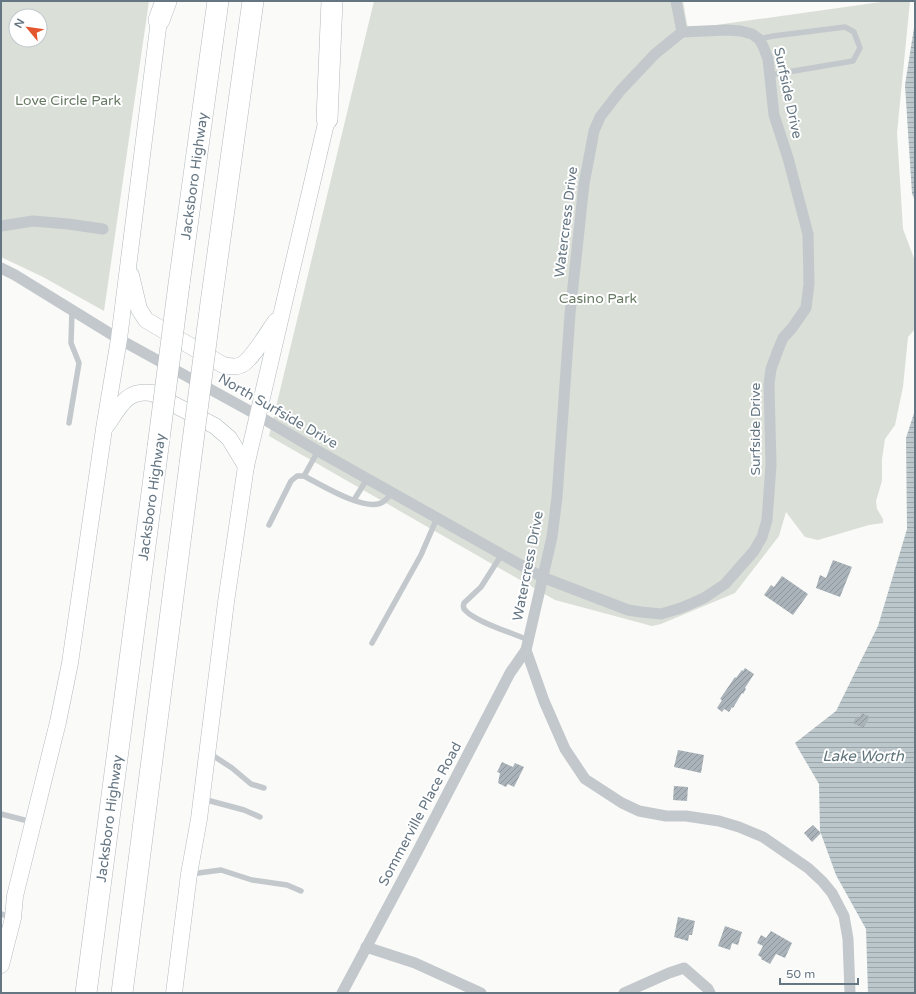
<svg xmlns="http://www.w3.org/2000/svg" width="916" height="994" viewBox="0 0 916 994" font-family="'Varela Round',sans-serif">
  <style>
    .green { fill: #dadfd7; fill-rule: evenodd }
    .water { fill: url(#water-rules) }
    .building { fill: url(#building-hatch) }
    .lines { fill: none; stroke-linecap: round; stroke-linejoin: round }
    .secondary-casing { stroke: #b3babf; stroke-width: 17 }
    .motorway-casing { stroke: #b4b9bd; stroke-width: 22 }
    .service { stroke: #c3c8cc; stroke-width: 5.5 }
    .minor { stroke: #c3c8cc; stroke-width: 11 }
    .secondary { stroke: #fff; stroke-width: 16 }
    .motorway { stroke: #fff; stroke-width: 21 }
    .motorway-bridge-casing { stroke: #b4b9bd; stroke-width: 22; stroke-linecap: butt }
    .motorway-bridge { stroke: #fff; stroke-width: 21 }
    .labels { text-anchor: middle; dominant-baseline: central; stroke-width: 4; stroke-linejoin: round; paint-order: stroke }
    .street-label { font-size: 14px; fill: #657683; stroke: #fff }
    .park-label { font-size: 14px; fill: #687a64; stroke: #fff }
    .water-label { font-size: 15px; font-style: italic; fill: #60757c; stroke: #fff }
  </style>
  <defs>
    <pattern id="water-rules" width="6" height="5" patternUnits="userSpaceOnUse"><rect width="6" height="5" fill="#bbc7cb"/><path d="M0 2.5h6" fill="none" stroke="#9ca6aa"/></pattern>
    <pattern id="building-hatch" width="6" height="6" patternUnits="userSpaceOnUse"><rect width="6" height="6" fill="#aab3b9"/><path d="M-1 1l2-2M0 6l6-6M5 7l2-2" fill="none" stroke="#8e969c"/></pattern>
  </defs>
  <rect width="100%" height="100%" fill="#fafaf8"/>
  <g class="green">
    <path d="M1,1H149L104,311L43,277L1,257ZM16,16H40V40H16Z"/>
    <polygon points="374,1 683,1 688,29 888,1 910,1 897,133 903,229 915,261 915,329 908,337 903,387 895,425 885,439 882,459 882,481 876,501 877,509 883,519 883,523 869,525 818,540 805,537 786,512 779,536 735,593 661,624 652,626 555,600 269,436"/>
  </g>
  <g class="water">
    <polygon points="915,21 915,200 912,194 905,85"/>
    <polygon points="915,410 915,993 868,993 866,929 836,875 820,831 819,784 795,743 836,711 878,626 907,529 906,438"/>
  </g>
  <g class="building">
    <polygon points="833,560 852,567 840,597 816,588 820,575 826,578"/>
    <polygon points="782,576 808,594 793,615 764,595 771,585 774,587"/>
    <polygon points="745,668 754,674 745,688 746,689 743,694 742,693 733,708 732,707 729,712 724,709 722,712 717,708 722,700 720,699 735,677 736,678 742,670 743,671"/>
    <polygon points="862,713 870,717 863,728 853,723 856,717 859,719"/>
    <polygon points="678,750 704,755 701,773 674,767"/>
    <polygon points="502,762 513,767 515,763 524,767 514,787 508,784 506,787 498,783 500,773 497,772"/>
    <polygon points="674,786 688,787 687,801 673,800"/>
    <polygon points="813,825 821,833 812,842 804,833"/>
    <polygon points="678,917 695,921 692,935 689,935 688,941 674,937"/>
    <polygon points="725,926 742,932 738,945 732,943 730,950 718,946"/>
    <polygon points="771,931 792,943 785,958 776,954 770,964 761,959 762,958 758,955 763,946 757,943 761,935 766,938"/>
  </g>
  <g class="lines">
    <g class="secondary-casing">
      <g id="secondary">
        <path d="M131,275L139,309L146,320L223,365C229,366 235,368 241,365C251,361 269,330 276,321"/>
        <path d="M107,425C120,406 127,389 152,393L215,426L229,438L246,466"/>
        <polyline points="1,965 13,918 15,896 58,722 70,663 104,429 119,339 159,20"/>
        <polyline points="174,993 189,874 199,819 226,602 246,466 327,119"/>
      </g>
    </g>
    <g class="motorway-casing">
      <g id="motorway">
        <polyline points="159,20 166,1"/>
        <polyline points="327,119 332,1"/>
        <path id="s1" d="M179,284L218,1"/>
        <polyline points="211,303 253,1"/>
        <path id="s2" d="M86,993L158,447"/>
        <polyline points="122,993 190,464"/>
      </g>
    </g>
    <g class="service">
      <polyline points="759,39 773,36 845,27 854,32 860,48 853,61 770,75"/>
      <polyline points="69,423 79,363 71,343 72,311"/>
      <polyline points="304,476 318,451"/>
      <polyline points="354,500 367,479"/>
      <path d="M269,525L291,481L297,476H304C320,484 366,513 383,502C386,500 389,496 392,493"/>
      <path d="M502,554L481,587L464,603C463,606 463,609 466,611C476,622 513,633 528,640"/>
      <polyline points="372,643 421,555 437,518"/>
      <polyline points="209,753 232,768 251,784 264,788"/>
      <polyline points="203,799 244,810 260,817"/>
      <polyline points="1,814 32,822"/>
      <polyline points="191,874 221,870 252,880 287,885 301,891"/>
      <polyline points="1,914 12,917"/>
    </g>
    <g class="minor">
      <polyline points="676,1 682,32 655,54 620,91 600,117 594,131 584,184 570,314 557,497 552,537 526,650 544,701 565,749 585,779 622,803 639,811 666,816 686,816 719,821 739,827 763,837 808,868 822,881 832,893 844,916 848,939 850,993"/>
      <polyline points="1,226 33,221 68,224 103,229"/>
      <polyline points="1,268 15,275 119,339 257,415 318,451 542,577 628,610 641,612 661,614 681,608 704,598 725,584 754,551 762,537 767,520 771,465 769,384 771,369 778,350 783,338 792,328 806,308 809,284 808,234 788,158 774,115 768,59 763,46 759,39 752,34 741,31 727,30 682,32"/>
      <polyline points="366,947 415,963 481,993"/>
      <polyline points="342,993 414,858 510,673 526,650"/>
      <polyline points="624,993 669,973 684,968 708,989 710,993"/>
    </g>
    <use href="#secondary" class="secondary"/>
    <use href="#motorway" class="motorway"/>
    <g class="motorway-bridge-casing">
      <g id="motorway-bridge">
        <polyline points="158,447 179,284"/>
        <polyline points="190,464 211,303"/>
      </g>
    </g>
    <use href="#motorway-bridge" class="motorway-bridge"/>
  </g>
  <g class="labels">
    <g class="street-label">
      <text transform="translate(788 93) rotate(78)">Surfside Drive</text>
      <text stroke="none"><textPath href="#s1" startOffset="109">Jacksboro Highway</textPath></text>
      <text transform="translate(566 222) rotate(-83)">Watercress Drive</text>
      <text transform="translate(278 411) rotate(30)">North Surfside Drive</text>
      <text transform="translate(755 429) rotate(-90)">Surfside Drive</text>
      <text transform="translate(152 497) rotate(-82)">Jacksboro Highway</text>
      <text transform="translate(528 566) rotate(-79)">Watercress Drive</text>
      <text transform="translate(420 814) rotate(-62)">Sommerville Place Road</text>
      <text stroke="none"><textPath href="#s2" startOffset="176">Jacksboro Highway</textPath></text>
    </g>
    <g class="park-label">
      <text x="68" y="100">Love Circle Park</text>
      <text x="598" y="298">Casino Park</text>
    </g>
    <g class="water-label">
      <text x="863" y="756">Lake Worth</text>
    </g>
  </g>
  <rect width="916" height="994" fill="none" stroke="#657683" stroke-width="4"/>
  <g transform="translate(28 28) rotate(299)"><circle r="19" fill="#ffffff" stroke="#c1c8cd"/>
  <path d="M0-3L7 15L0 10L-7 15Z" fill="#e4572e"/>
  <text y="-6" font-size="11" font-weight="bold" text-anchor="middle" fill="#657683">N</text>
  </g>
  <path d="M780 978v6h78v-6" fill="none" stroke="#657683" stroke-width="2"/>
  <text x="786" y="978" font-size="12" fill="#657683" stroke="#ffffff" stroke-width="3" paint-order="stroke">50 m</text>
</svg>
